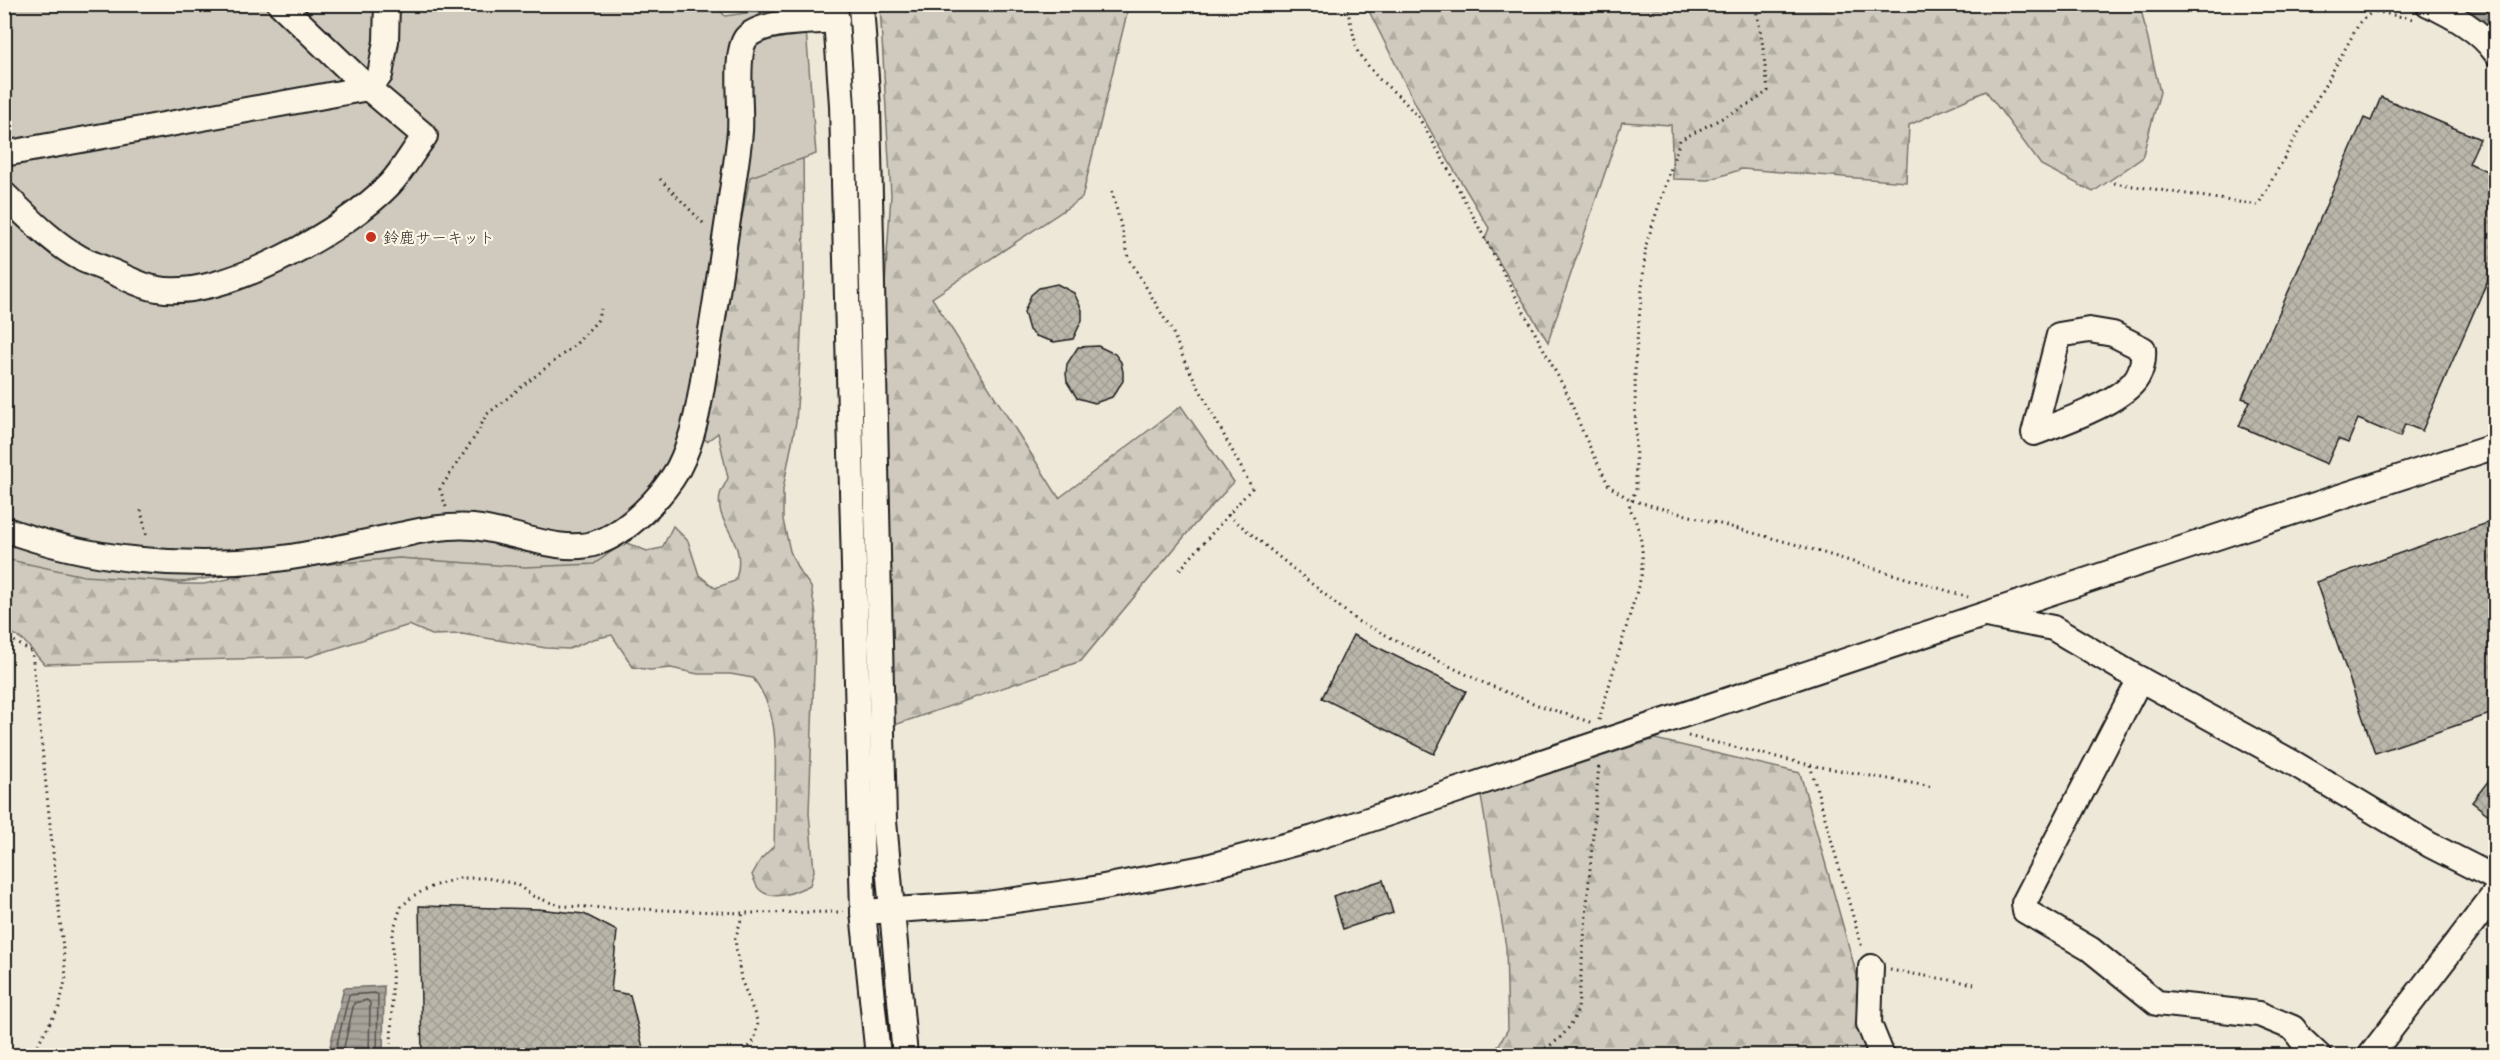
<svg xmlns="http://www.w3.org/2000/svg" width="2500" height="1060" viewBox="0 0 2500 1060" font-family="Delius,'Klee One',sans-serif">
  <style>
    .forest { fill: url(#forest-firs); stroke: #76736c; stroke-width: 1.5 }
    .green { fill: #cfcabd; stroke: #76736c; stroke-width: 1.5 }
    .water { fill: url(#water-rules); stroke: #6f6c67; stroke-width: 1.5 }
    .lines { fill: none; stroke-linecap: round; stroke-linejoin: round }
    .shore { stroke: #54524e; stroke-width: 1.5 }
    .building { fill: url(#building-cross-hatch); stroke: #1c1c1c; stroke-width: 1.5 }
    .minor-casing { stroke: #1c1c1c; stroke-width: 28 }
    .path { stroke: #1c1c1c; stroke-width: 3; stroke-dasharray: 1.5 4.5; stroke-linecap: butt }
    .minor { stroke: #fcf5e5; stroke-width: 24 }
    .poi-dot { fill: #c8321e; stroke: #fcf5e5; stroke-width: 2 }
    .labels { text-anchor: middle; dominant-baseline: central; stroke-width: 4.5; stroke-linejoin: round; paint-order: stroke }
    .poi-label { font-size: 16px; fill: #1c1c1c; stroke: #fcf5e5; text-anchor: start }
  </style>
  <defs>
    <pattern id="forest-firs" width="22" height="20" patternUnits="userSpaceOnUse" patternTransform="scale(1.5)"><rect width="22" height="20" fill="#cfcabd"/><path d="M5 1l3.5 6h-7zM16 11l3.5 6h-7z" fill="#b1ada2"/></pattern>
    <pattern id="water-rules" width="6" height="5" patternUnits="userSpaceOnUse" patternTransform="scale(1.5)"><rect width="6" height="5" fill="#a7a299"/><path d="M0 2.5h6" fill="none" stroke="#87837c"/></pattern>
    <pattern id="building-cross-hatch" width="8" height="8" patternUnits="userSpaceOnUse" patternTransform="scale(1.5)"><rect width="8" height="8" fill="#bab6aa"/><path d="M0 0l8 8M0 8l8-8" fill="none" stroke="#9f9c92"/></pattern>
  </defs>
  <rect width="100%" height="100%" fill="#eee8d9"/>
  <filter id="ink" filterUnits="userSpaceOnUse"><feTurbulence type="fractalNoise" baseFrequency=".0167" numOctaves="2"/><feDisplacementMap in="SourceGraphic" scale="12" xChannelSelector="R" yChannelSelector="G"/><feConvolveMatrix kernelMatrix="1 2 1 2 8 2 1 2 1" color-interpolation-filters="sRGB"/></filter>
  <g filter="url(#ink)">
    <g class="forest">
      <polygon points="880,5 1129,5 1082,198 932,298 1059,498 1181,406 1234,482 1194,525 1081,661 886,728 881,343 891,195"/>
      <polygon points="1366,5 2140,5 2160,92 2142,158 2093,192 2041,165 1986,91 1909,125 1906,182 1742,169 1709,180 1673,179 1671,125 1622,122 1548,342 1485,239 1489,228 1422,117"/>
      <path d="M803,146L804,272L799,378L796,422L783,489V520L790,551L798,569L811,587L816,614L809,813L814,871L810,885C795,892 773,903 759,889C756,886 754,879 752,875L761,859L774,846C775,826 774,806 775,785C776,746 778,710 753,678L730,674H698L671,668L650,670L633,667L612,635L593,639L569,649L546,648L462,634L432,635L409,625L308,657L44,664L24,641L5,628L4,557L180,584H204L243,576L341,562L619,540L647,551L662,548L673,526L688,541L699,575L715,588L735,581C750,540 714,526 720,495C721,490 726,483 728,478L718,433L707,441L695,432L727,180Z"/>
      <polygon points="1655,739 1800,773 1859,983 1868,1055 1493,1055 1508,1029 1506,947 1481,796"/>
    </g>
    <polygon class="green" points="714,4 725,16 804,5 816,154 750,177 693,457 656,520 594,564 525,567 399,558 282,568 181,582 84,576 5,559 5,5"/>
    <g class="water">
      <polygon points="2459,5 2495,5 2495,34 2463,9"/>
      <polygon points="384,986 383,1055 328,1055 344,988"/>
    </g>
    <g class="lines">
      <g class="shore">
        <polyline points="334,1056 349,995 375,993 378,995 377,1056"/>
        <polyline points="342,1056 354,1003 367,1000 370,1003 369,1056"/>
      </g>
    </g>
    <g class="building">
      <polygon points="2381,97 2480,139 2469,163 2496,175 2496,261 2422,431 2405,424 2400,437 2358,419 2348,443 2338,439 2327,464 2239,426 2250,401 2242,398 2364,118 2371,121"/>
      <polygon points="1057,284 1074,293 1082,310 1082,320 1073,339 1054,342 1036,336 1029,330 1024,312 1031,295 1039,288"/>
      <polygon points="1098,346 1115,354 1121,362 1123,372 1123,381 1112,397 1095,403 1077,398 1067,382 1066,373 1067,364 1078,347"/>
      <polygon points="2496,520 2496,712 2375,753 2316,582"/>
      <polygon points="1353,635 1466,691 1434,754 1322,698"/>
      <polygon points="2496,771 2496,808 2490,816 2472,802"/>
      <polygon points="1383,880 1393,913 1343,929 1333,896"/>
      <polygon points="419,906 538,909 584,914 617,931 611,991 630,995 645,1056 422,1056"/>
    </g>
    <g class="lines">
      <g class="minor-casing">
        <g id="minor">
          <polyline points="835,4 842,105 863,912 878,1056"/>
          <polyline points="861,4 868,108 884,821 905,1056"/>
          <path d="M2428,4C2453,16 2480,30 2496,53"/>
          <polyline points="4,154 368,88 380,75 386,41 387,4"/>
          <path d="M4,194C28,217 52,243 82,259C92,264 104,268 115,273C129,279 143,287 158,289C222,301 347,229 390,184C403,170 413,151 425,136L368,88L280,4"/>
          <path d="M2089,330L2113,334L2143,349C2144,361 2141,375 2132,384C2112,405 2061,423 2034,433L2059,335Z"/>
          <path d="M4,529C90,561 186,569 276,559C319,554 362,542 405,534C427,529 450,525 473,527C510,530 560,555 596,543C627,533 662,497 678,469C698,431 702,384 709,342C717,297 723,251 730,206C733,181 738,156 740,131C742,110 734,54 746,38C761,20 815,22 837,20"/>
          <polyline points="1986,615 2053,628 2136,677 2295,764 2430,845 2493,877 2496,882"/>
          <polyline points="2140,679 2024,903 2025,911 2090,949 2157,1003 2259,1014 2293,1028 2301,1039 2319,1056"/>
          <polyline points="863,912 987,904 1088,890 1203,868 1314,838 2241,529 2496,446"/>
          <polyline points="1871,967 1869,1024 1882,1056"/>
          <polyline points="2370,1056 2496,892"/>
        </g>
      </g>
      <g class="path">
        <polyline points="1346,4 1358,53 1378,78 1403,100 1419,118 1441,156 1568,395 1584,435 1609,486 1631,500 1794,544 1968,597"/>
        <polyline points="2359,4 2373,11 2413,19"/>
        <polyline points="660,179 706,226"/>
        <polyline points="2114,183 2258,205 2360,22 2373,11"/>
        <polyline points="1112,191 1129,258 1173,333 1184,360 1252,488 1177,573"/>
        <polyline points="446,507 440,489 478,432 486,415 576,344 597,321 601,309"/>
        <polyline points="141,510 147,539"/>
        <polyline points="1228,515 1357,621 1484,683 1538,705 1593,723"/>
        <polyline points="4,635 32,652 66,977 59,1007 31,1056"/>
        <path d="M1599,720L1641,577C1644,550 1642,531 1629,507L1636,489L1635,363L1646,245L1680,140L1753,102L1768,91L1762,40L1755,4"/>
        <polyline points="1688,736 1810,765 1933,787"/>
        <polyline points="1810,765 1862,948"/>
        <polyline points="1890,970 1974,984"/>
        <polyline points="391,1056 393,931 401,907 413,896 433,886 459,878 487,878 516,884 533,896 560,906 743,913 843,912"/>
        <polyline points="741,1056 754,1041 758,1023 741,979 735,940 743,913"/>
        <path d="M1529,1056C1554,1046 1569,1034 1578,1009L1599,765"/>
      </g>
      <use href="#minor" class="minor"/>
    </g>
  </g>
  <circle class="poi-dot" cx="371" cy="237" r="6"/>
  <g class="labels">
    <g class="poi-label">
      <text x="383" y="237">鈴鹿サーキット</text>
    </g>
  </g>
  <rect width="2500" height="1060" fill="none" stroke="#fcf5e5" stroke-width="24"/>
  <rect x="12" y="12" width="2476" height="1036" fill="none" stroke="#1c1c1c" stroke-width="2" filter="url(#ink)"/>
</svg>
